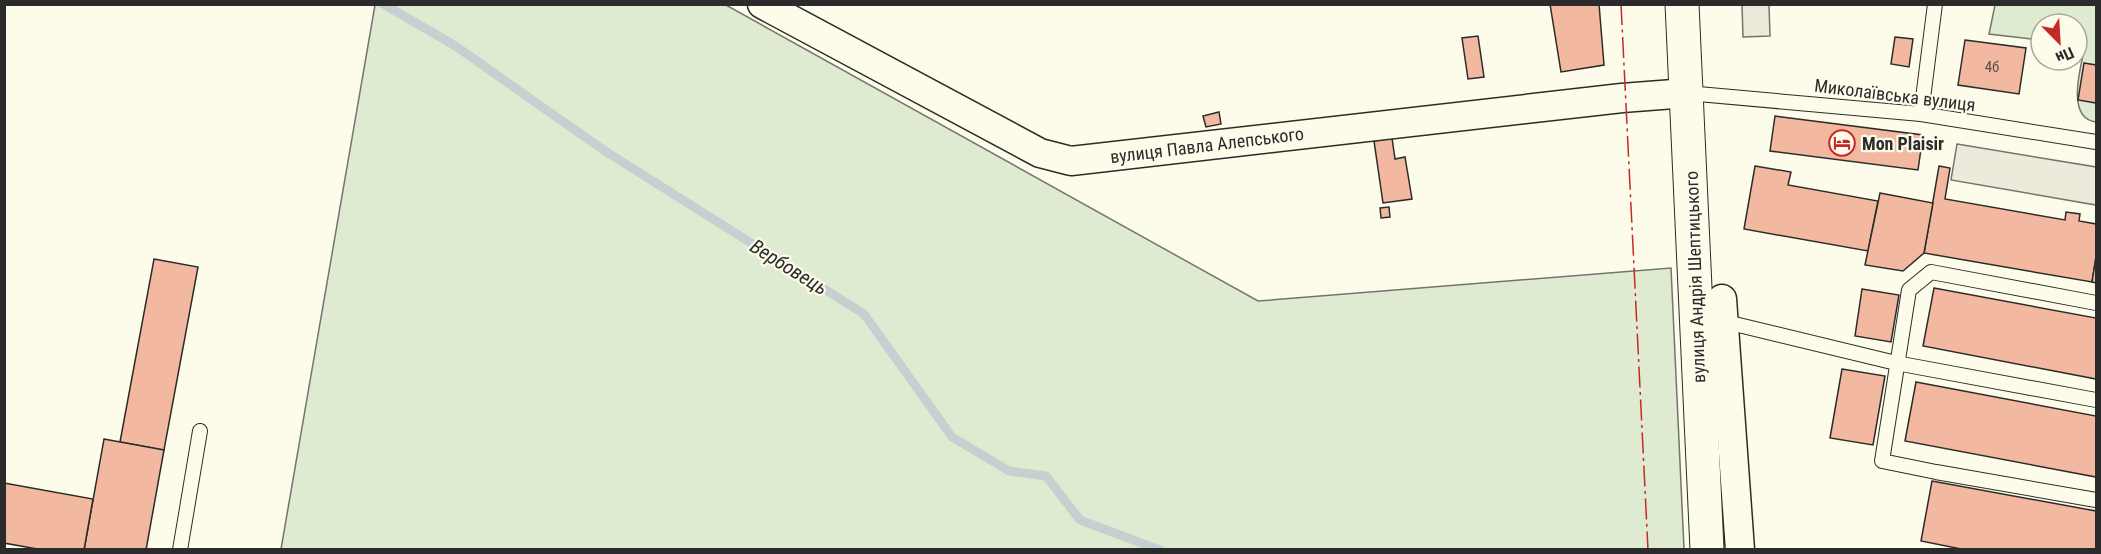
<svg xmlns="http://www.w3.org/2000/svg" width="2101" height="554" viewBox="0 0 2101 554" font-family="'Roboto Condensed',sans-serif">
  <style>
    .green { fill: #deebd1; stroke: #74746e; stroke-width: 1.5 }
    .parking { fill: #eceadb; stroke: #74746e; stroke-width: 1.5 }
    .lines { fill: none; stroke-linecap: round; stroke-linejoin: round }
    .stream { stroke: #c7d0d0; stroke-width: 9 }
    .building { fill: #f2b8a0; stroke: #2b2b2b; stroke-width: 1.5 }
    .lane-casing { stroke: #2b2b2b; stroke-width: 16 }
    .street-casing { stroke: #2b2b2b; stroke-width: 31 }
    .secondary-casing { stroke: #2b2b2b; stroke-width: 35 }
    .lane { stroke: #fdfbea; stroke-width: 14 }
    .street { stroke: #fdfbea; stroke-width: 28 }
    .secondary { stroke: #fdfbea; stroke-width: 33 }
    .power { stroke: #c62828; stroke-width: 1.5; stroke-dasharray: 21 4.5 3 4.5; stroke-linecap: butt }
    .labels { text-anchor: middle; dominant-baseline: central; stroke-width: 4.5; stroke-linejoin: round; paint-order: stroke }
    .number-label { font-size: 15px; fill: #5d4e48 }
    .street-label { font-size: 18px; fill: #2b2b2b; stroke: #fdfbea }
    .poi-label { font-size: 18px; font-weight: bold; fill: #2b2b2b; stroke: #fdfbea; text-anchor: start }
    .water-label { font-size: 20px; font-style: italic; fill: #2b2b2b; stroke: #fdfbea }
  </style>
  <rect width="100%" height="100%" fill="#fdfbea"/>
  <g class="green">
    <polygon points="375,5 726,5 1258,301 1671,268 1684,549 281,549"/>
    <path d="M1995,5H2096V122C2065,118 2081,66 2085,46L2077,44V24H2041V40L1989,34Z"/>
  </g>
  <g class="parking">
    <polygon points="1742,5 1769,5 1770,36 1743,37"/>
    <polygon points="1957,144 2096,167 2096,205 1951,180"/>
  </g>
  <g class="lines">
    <polyline class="stream" points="383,4 454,45 605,151 864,314 952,437 1009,471 1046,476 1080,520 1160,550"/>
  </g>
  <g class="building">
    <polygon points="1550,4 1599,4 1604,65 1561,72"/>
    <polygon points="1478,36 1484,77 1468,79 1462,38"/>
    <polygon points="1895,37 1913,39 1909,67 1891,64"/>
    <polygon points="1965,40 2026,48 2019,94 1958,85"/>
    <polygon points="2084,63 2096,65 2096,103 2078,100"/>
    <polygon points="1219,112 1221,124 1206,127 1203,116"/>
    <polygon points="1775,116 1923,135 1918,170 1770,151"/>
    <polygon points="1392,138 1395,159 1405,157 1412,199 1383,203 1374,141"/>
    <polygon points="1755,166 1791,172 1788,185 1878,201 1868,251 1744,229"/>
    <polygon points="1939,166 1950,168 1945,199 2065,220 2066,212 2080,214 2079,221 2096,224 2096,257 2092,282 1924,253"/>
    <polygon points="1880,193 1933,203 1924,253 1903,271 1865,265"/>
    <polygon points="1389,207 1390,217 1381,218 1380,208"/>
    <polygon points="2096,257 2096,283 2092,282"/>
    <polygon points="154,259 198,267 164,450 120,442"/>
    <polygon points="1934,288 2096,318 2096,379 1923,346"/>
    <polygon points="1862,289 1899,295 1891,342 1855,336"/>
    <polygon points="1842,369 1885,376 1873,445 1830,438"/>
    <polygon points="1916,382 2096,416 2096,477 1905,441"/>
    <polygon points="104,439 164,450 146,550 84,550"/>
    <polygon points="1932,481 2096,511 2096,550 1966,550 1921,541"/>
    <polygon points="4,483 93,499 84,550 43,550 4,543"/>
  </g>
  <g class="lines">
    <g class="lane-casing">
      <g id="lane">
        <polyline points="1687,93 1921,114 2096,142"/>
        <polyline points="1921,114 1935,4"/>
        <polyline points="2096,303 1931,272 1909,290 1882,461 1936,472 2096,500"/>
        <polyline points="1722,321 1896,363 2096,400"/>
        <polyline points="180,550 200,431"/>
      </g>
    </g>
    <g class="street-casing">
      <g id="street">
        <polyline points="762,4 1040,153 1071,161 1622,98 1687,93"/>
        <polyline points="1722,299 1740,550"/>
      </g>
    </g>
    <g class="secondary-casing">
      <polyline id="secondary" points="1682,4 1707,550"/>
    </g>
    <use href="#lane" class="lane"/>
    <use href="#street" class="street"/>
    <use href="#secondary" class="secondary"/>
    <polyline class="power" points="1621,4 1648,550"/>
  </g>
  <defs>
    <g id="hotel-ring" transform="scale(1.35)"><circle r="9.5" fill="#fdfbea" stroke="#c62828" stroke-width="1.5"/><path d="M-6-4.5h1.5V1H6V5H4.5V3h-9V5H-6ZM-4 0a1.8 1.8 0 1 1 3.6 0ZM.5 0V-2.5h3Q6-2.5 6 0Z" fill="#c62828"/></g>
  </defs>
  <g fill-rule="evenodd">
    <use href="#hotel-ring" x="1842" y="143"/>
  </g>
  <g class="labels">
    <g class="number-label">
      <text x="1992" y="67">4б</text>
    </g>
    <g class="street-label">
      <text transform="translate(1895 95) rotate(7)">Миколаївська вулиця</text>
      <text transform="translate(1207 145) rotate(-7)">вулиця Павла Алепського</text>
      <text transform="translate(1695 277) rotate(-92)">вулиця Андрія Шептицького</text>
    </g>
    <g class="poi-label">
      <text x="1862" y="143">Mon Plaisir</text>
    </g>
    <g class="water-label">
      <text transform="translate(789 267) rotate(32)">Вербовець</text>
    </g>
  </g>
  <rect width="2101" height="554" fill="none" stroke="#2b2b2b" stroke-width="12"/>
  <g transform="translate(2059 42) rotate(156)"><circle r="28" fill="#fdfbea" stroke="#a9a89e" stroke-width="1.5"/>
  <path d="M0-4.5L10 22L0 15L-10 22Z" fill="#c62828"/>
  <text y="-9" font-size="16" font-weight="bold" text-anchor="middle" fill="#2b2b2b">Пн</text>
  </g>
</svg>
